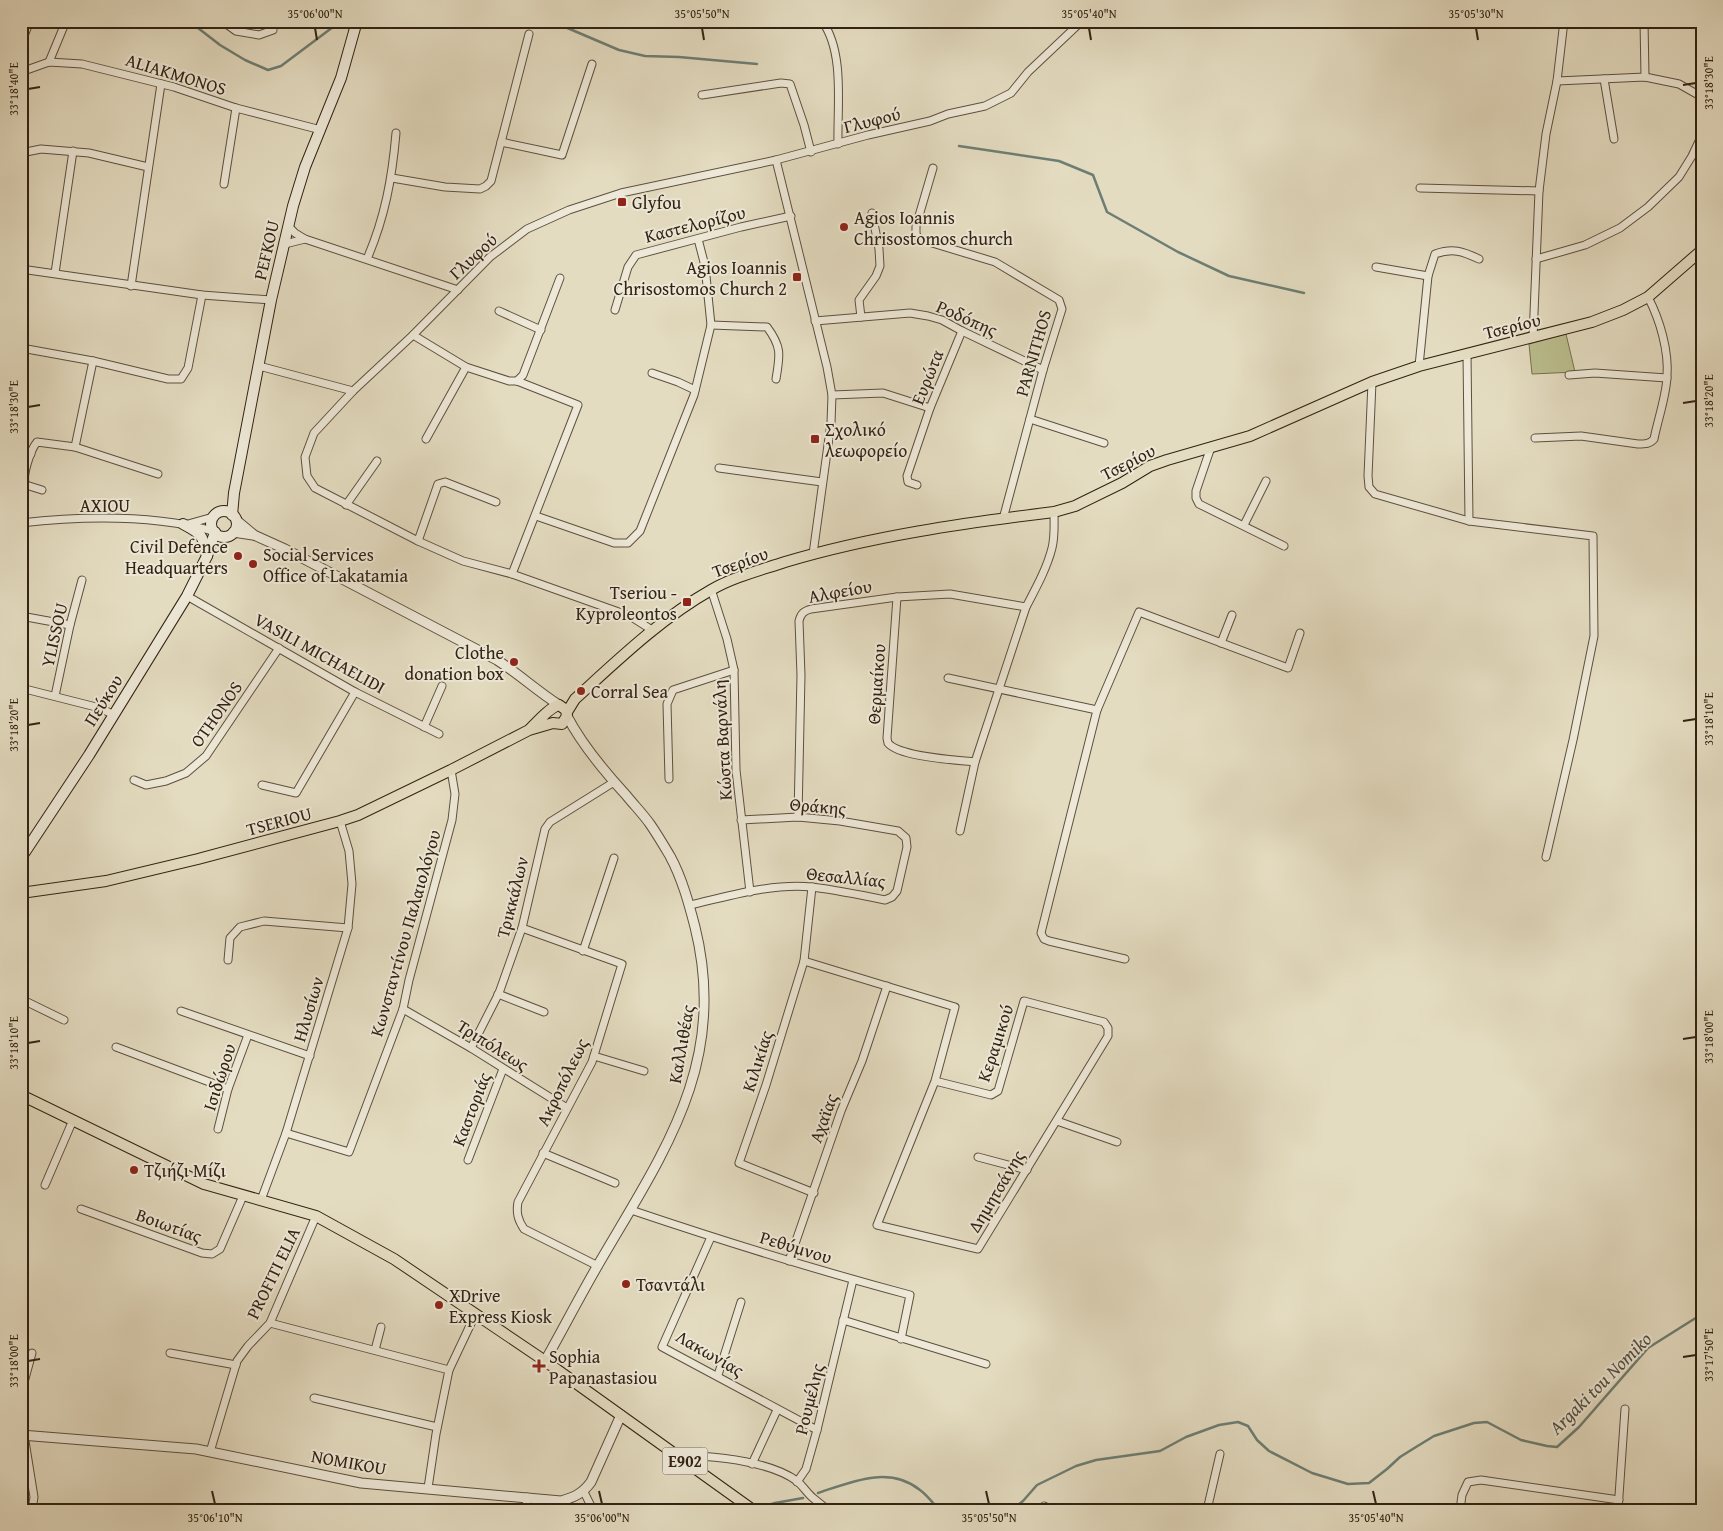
<svg xmlns="http://www.w3.org/2000/svg" width="1723" height="1531" viewBox="0 0 1723 1531" font-family="'Gentium Book Plus',serif">
  <style>
    .park { fill: #bbbe8e; stroke: #767050 }
    .lines { fill: none; stroke-linecap: round; stroke-linejoin: round }
    .stream { stroke: #6d7e74; stroke-width: 2.5 }
    .minor-casing { stroke: #5e503e; stroke-width: 9 }
    .tertiary-casing { stroke: #5e503e; stroke-width: 11 }
    .secondary-casing { stroke: #322213; stroke-width: 12 }
    .primary-casing { stroke: #322213; stroke-width: 12 }
    .minor { stroke: #ede8d7; stroke-width: 7 }
    .tertiary { stroke: #ede8d7; stroke-width: 9 }
    .secondary { stroke: #ede8d7; stroke-width: 10 }
    .primary { stroke: #e4dcc1; stroke-width: 10 }
    .ticks { fill: none; stroke: #322213; stroke-width: 2 }
    .poi-dot { fill: #8f2418; stroke: #ede8d7; stroke-width: 2 }
    .labels { text-anchor: middle; dominant-baseline: central; stroke-width: 4; stroke-linejoin: round; paint-order: stroke }
    .shield { fill: #ede8d7; stroke: #6a5d4e; stroke-width: 1 }
    .shield-label { font-size: 16px; font-weight: bold; fill: #322213 }
    .street-label { font-size: 18px; fill: #322213; stroke: #ede8d7 }
    .poi-label { font-size: 18px; fill: #322213; stroke: #ede8d7; text-anchor: start }
    .water-label { font-size: 19px; font-style: italic; fill: #505044; stroke: #ede8d7 }
    .neatline { fill: none; stroke: #322213; stroke-width: 2 }
    .ticks-label { font-size: 12px; text-anchor: middle; fill: #322213 }
  </style>
  <rect width="100%" height="100%" fill="#e4dcc1"/>
  <filter id="stains"><feTurbulence type="fractalNoise" baseFrequency=".004" numOctaves="4"/><feColorMatrix values="0 0 0 0 .2 0 0 0 0 .09 0 0 0 0 .02 0 0 0 .5 -.17"/></filter>
  <radialGradient id="worn" r=".72"><stop offset=".6" stop-color="#630" stop-opacity="0"/><stop offset="1" stop-color="#630" stop-opacity=".3"/></radialGradient>
  <polygon class="park" points="1566,334 1575,372 1532,374 1529,344"/>
  <g class="lines">
    <g class="stream">
      <polyline points="189,21 220,45 245,60 268,70 281,66 341,21"/>
      <polyline points="551,21 619,50 645,56 679,57 757,64"/>
      <polyline points="959,146 1059,161 1093,175 1107,212 1178,252 1229,276 1304,293"/>
      <path d="M818,1493C851,1482 889,1465 920,1490C927,1495 933,1503 939,1510"/>
      <polyline points="756,1509 775,1503 803,1498"/>
      <polyline points="1003,1510 1018,1505 1023,1501 1037,1485 1076,1466 1096,1460 1160,1451 1186,1437 1219,1425 1238,1422 1248,1426 1257,1440 1269,1451 1312,1473 1348,1484 1369,1483 1387,1469 1400,1457 1416,1447 1434,1436 1474,1423 1487,1422 1521,1440 1547,1446 1557,1447 1579,1427 1648,1348 1702,1314"/>
    </g>
    <g class="minor-casing">
      <g id="minor">
        <polyline points="222,21 236,31 259,35 273,30"/>
        <path d="M822,21C845,52 837,107 838,144"/>
        <polyline points="1644,21 1645,77"/>
        <polyline points="21,43 30,21"/>
        <polyline points="49,62 66,21"/>
        <polyline points="21,72 49,62 82,64 174,87 236,108 321,130"/>
        <polyline points="1604,79 1614,139"/>
        <polyline points="1557,81 1645,77 1679,84 1702,97"/>
        <polyline points="702,95 781,83 790,84 804,125 811,152"/>
        <polyline points="501,142 562,155 592,64"/>
        <polyline points="21,153 41,149 89,153 148,167"/>
        <polyline points="776,160 827,367 832,395 831,423 813,554"/>
        <polyline points="933,168 916,226 916,234 919,239 995,262 1059,300 1062,309 1043,370 1003,519"/>
        <polyline points="392,178 445,187 480,189 486,186 491,181 529,34"/>
        <polyline points="224,184 236,108"/>
        <polyline points="1420,188 1539,191"/>
        <polyline points="288,226 295,233 305,239 458,290"/>
        <polyline points="285,244 305,239"/>
        <path d="M367,259C385,217 392,179 396,133"/>
        <polyline points="1536,259 1585,245 1620,228 1648,207 1679,177 1692,156 1702,135"/>
        <polyline points="1376,267 1428,276"/>
        <polyline points="21,269 202,295 271,300"/>
        <polyline points="55,273 73,151"/>
        <polyline points="131,286 161,84"/>
        <polyline points="615,310 628,267 636,255 741,227 791,216"/>
        <polyline points="499,311 541,330"/>
        <polyline points="861,317 859,300 876,276 880,266 879,249 872,213"/>
        <polyline points="815,321 910,313 928,316 942,320 962,331 1043,370"/>
        <path d="M711,325L767,327C782,347 780,355 776,379"/>
        <polyline points="413,335 466,367 509,381 517,381 578,405 512,574"/>
        <polyline points="1533,338 1539,191 1546,134 1557,81 1564,21"/>
        <polyline points="27,349 93,361 168,379 181,379 188,368 202,295"/>
        <polyline points="1467,354 1469,521"/>
        <polyline points="259,366 353,391"/>
        <path d="M1419,366L1428,276L1435,254C1453,248 1462,251 1479,259"/>
        <polyline points="652,373 678,382 695,390"/>
        <polyline points="1569,375 1595,373 1667,378"/>
        <polyline points="517,381 523,375 560,278"/>
        <polyline points="1372,382 1368,476 1369,487 1375,494 1469,521 1593,536 1594,636 1573,740 1546,857"/>
        <polyline points="832,395 883,393 930,408"/>
        <polyline points="1030,419 1104,443"/>
        <path d="M1535,438L1581,436L1638,444C1645,444 1650,444 1654,439C1658,419 1666,397 1667,377C1669,351 1660,320 1648,297"/>
        <polyline points="426,439 466,367"/>
        <polyline points="75,447 93,361"/>
        <polyline points="1211,447 1196,491 1196,498 1199,504 1284,546"/>
        <polyline points="21,451 31,454"/>
        <polyline points="719,468 822,482"/>
        <polyline points="917,485 908,482 907,476 930,408 962,331"/>
        <path d="M42,490L26,485C21,477 31,449 37,442L75,447L158,474"/>
        <polyline points="346,505 377,461"/>
        <polyline points="536,516 614,543 628,543 640,531 694,395 711,325 705,266 698,239"/>
        <path d="M21,523C83,516 153,515 213,531"/>
        <polyline points="188,524 213,517"/>
        <polyline points="1244,525 1266,481"/>
        <polyline points="418,541 438,484 445,482 496,502"/>
        <polyline points="711,589 727,639 734,670 736,770 750,892"/>
        <polyline points="187,596 355,692 439,734"/>
        <path d="M897,597L887,738L888,743C899,757 957,760 975,762"/>
        <polyline points="21,616 70,625"/>
        <polyline points="652,630 630,616 512,574 463,561 418,541 315,488 307,476 305,457 314,433 353,391 413,335 490,257 527,229 569,210 621,193 776,160 868,135 930,121 948,114 985,106 1011,93 1028,72 1082,21"/>
        <polyline points="1221,643 1232,615"/>
        <polyline points="948,678 1097,710"/>
        <polyline points="21,688 100,708 114,715"/>
        <polyline points="55,696 70,625 82,580"/>
        <polyline points="424,727 442,686"/>
        <polyline points="669,779 667,704 673,690 734,670"/>
        <polyline points="134,780 146,785 166,781 186,773 206,756 279,648"/>
        <polyline points="262,785 296,793 355,692"/>
        <path d="M798,817L801,675L799,621C801,613 804,611 811,609L897,597L950,594L1026,607"/>
        <path d="M960,831L975,762L1026,607C1036,588 1047,568 1052,548C1055,536 1054,524 1054,512"/>
        <polyline points="812,887 804,961 766,1085 739,1163 814,1193"/>
        <path d="M690,905C728,896 773,883 812,887C836,890 861,895 885,900L892,897L897,891L907,847L906,838L898,831L840,821L798,817L741,820"/>
        <path d="M522,928L622,964L592,1062L518,1202C516,1213 518,1220 524,1229L598,1266"/>
        <polyline points="583,951 614,858"/>
        <polyline points="1125,959 1049,941 1044,939 1041,933 1097,710 1139,612 1288,668 1300,633"/>
        <polyline points="228,960 230,938 240,927 264,921 348,928"/>
        <polyline points="804,961 955,1007 935,1081 877,1225 978,1249 1108,1036 1108,1028 1104,1022 1024,1001 998,1091 991,1095 935,1081"/>
        <polyline points="498,994 544,1012"/>
        <polyline points="21,999 64,1020"/>
        <polyline points="403,1009 471,1048 567,1108"/>
        <polyline points="181,1011 310,1056"/>
        <polyline points="116,1047 228,1089"/>
        <polyline points="471,1048 499,993 522,928 545,829 550,822 614,782"/>
        <polyline points="594,1056 644,1071"/>
        <polyline points="1057,1121 1117,1142"/>
        <polyline points="218,1129 228,1089 248,1035"/>
        <polyline points="286,1133 349,1152 403,1009 409,980 452,820 455,794 451,770"/>
        <polyline points="543,1153 615,1183"/>
        <polyline points="978,1157 1027,1170"/>
        <polyline points="468,1160 503,1069"/>
        <polyline points="45,1185 73,1120"/>
        <polyline points="261,1200 286,1133 348,928 352,884 349,851 340,821"/>
        <polyline points="81,1209 202,1253 212,1254 220,1249 243,1196"/>
        <path d="M631,1210C723,1241 816,1270 910,1295L901,1339"/>
        <polyline points="711,1237 662,1347 817,1430"/>
        <polyline points="789,1261 841,1111 862,1061 887,986"/>
        <polyline points="843,1320 986,1364"/>
        <polyline points="270,1323 449,1370"/>
        <polyline points="375,1350 381,1327"/>
        <polyline points="170,1353 236,1365"/>
        <polyline points="718,1375 741,1302"/>
        <polyline points="21,1393 32,1353"/>
        <polyline points="314,1398 437,1427"/>
        <polyline points="24,1435 34,1497 32,1510"/>
        <polyline points="210,1452 237,1361 248,1346 270,1323 316,1216"/>
        <path d="M677,1455C712,1456 768,1460 797,1481C803,1486 807,1493 813,1498C818,1502 823,1506 828,1510"/>
        <polyline points="752,1464 777,1410"/>
        <polyline points="797,1482 806,1469 817,1430 853,1280"/>
        <polyline points="428,1488 436,1434 449,1370 475,1315"/>
        <polyline points="584,1492 593,1510"/>
        <polyline points="1044,1506 1051,1510"/>
        <polyline points="526,1510 527,1497"/>
        <polyline points="1149,1510 1150,1508 1163,1510"/>
        <polyline points="1207,1510 1220,1454"/>
        <polyline points="1460,1510 1462,1495 1468,1482 1481,1480 1619,1500"/>
        <polyline points="1618,1510 1625,1409"/>
      </g>
    </g>
    <g class="tertiary-casing">
      <g id="tertiary">
        <path d="M236,520L254,535L285,549L497,660C519,674 537,691 559,705"/>
        <polyline points="233,532 253,535"/>
        <path d="M545,1361C563,1329 580,1296 598,1265C663,1153 729,1064 695,927C689,904 682,878 670,856C664,846 657,834 650,824C643,814 634,805 626,795C604,771 582,745 567,716"/>
        <path d="M21,1435L196,1449L361,1483L561,1501C575,1497 583,1493 591,1482L621,1415"/>
      </g>
    </g>
    <g class="secondary-casing">
      <g id="secondary">
        <circle cx="224" cy="524" r="13"/>
        <polyline points="232,515 234,493 271,300 293,206 305,167 341,78 357,21"/>
        <path d="M183,524C202,534 203,535 207,556"/>
        <polyline points="21,858 89,755 187,596 207,556 215,532"/>
      </g>
    </g>
    <g class="primary-casing">
      <g id="primary">
        <path d="M567,712L575,699C618,660 660,619 711,590C733,577 761,570 785,562C872,536 964,523 1054,512L1075,506L1122,483L1150,466L1167,460L1250,436L1372,382L1419,366L1592,322L1623,310L1648,297L1702,250"/>
        <path d="M21,893L106,881L198,859L340,821L358,815L451,770L529,730L553,723L562,724L567,716L566,710L559,705C550,707 536,723 529,730"/>
        <polyline points="21,1095 204,1184 316,1216 394,1259 545,1361 753,1510"/>
      </g>
    </g>
    <use href="#minor" class="minor"/>
    <use href="#tertiary" class="tertiary"/>
    <use href="#secondary" class="secondary"/>
    <use href="#primary" class="primary"/>
  </g>
  <path class="ticks" d="M315,28L317,40M702,28L704,40M1089,28L1091,40M1476,28L1478,40M1683,85L1696,83M28,89L40,87M1683,403L1696,401M28,407L40,405M1683,721L1696,719M28,725L40,723M1683,1039L1696,1037M28,1043L40,1041M1683,1357L1696,1355M28,1361L40,1359M212,1491L215,1504M599,1491L602,1504M986,1491L989,1504M1373,1491L1376,1504"/>
  <g class="poi-dot">
    <rect x="617" y="197" width="10" height="10" rx="2.5"/>
    <circle cx="844" cy="227" r="5"/>
    <rect x="792" y="272" width="10" height="10" rx="2.5"/>
    <rect x="810" y="434" width="10" height="10" rx="2.5"/>
    <circle cx="238" cy="556" r="5"/>
    <circle cx="253" cy="564" r="5"/>
    <rect x="682" y="597" width="10" height="10" rx="2.5"/>
    <circle cx="514" cy="662" r="5"/>
    <circle cx="581" cy="691" r="5"/>
    <circle cx="134" cy="1170" r="5"/>
    <circle cx="626" cy="1284" r="5"/>
    <circle cx="439" cy="1305" r="5"/>
    <path d="M536.5 1358.5h5v5h5v5h-5v5h-5v-5h-5v-5h5z"/>
  </g>
  <g class="labels">
    <rect class="shield" x="662.5" y="1447.5" width="45" height="27" rx="4"/>
    <g class="shield-label">
      <text x="685" y="1461">E902</text>
    </g>
    <g class="street-label">
      <text transform="translate(176 74) rotate(17)">ALIAKMONOS</text>
      <text transform="translate(872 120) rotate(-14)">Γλυφού</text>
      <text transform="translate(695 224) rotate(-14)">Καστελορίζου</text>
      <text transform="translate(266 250) rotate(-77)">PEFKOU</text>
      <text transform="translate(473 256) rotate(-43)">Γλυφού</text>
      <text transform="translate(967 318) rotate(24)">Ροδόπης</text>
      <text transform="translate(1512 326) rotate(-14)">Τσερίου</text>
      <text transform="translate(1033 353) rotate(-74)">PARNITHOS</text>
      <text transform="translate(927 377) rotate(-68)">Ευρώτα</text>
      <text transform="translate(1128 462) rotate(-27)">Τσερίου</text>
      <text x="105" y="505">AXIOU</text>
      <text transform="translate(740 562) rotate(-20)">Τσερίου</text>
      <text transform="translate(840 591) rotate(-10)">Αλφείου</text>
      <text transform="translate(54 635) rotate(-77)">YLISSOU</text>
      <text transform="translate(320 653) rotate(29)">VASILI MICHAELIDI</text>
      <text transform="translate(876 684) rotate(-86)">Θερμαίκου</text>
      <text transform="translate(103 700) rotate(-58)">Πεύκου</text>
      <text transform="translate(216 714) rotate(-55)">OTHONOS</text>
      <text transform="translate(722 740) rotate(-93)">Κώστα Βαρνάλη</text>
      <text transform="translate(818 806) rotate(5)">Θράκης</text>
      <text transform="translate(279 821) rotate(-15)">TSERIOU</text>
      <text transform="translate(846 877) rotate(6)">Θεσαλλίας</text>
      <text transform="translate(512 897) rotate(-76)">Τρικκάλων</text>
      <text transform="translate(405 933) rotate(-74)">Κωνσταντίνου Παλαιολόγου</text>
      <text transform="translate(308 1009) rotate(-73)">Ηλυσίων</text>
      <text transform="translate(995 1043) rotate(-72)">Κεραμικού</text>
      <text transform="translate(681 1044) rotate(-80)">Καλλιθέας</text>
      <text transform="translate(493 1045) rotate(32)">Τριπόλεως</text>
      <text transform="translate(757 1061) rotate(-72)">Κιλικίας</text>
      <text transform="translate(219 1077) rotate(-72)">Ισιδώρου</text>
      <text transform="translate(562 1082) rotate(-64)">Ακροπόλεως</text>
      <text transform="translate(471 1109) rotate(-69)">Καστοριάς</text>
      <text transform="translate(823 1118) rotate(-70)">Αχαϊας</text>
      <text transform="translate(996 1191) rotate(-59)">Δημητσάνης</text>
      <text transform="translate(169 1225) rotate(20)">Βοιωτίας</text>
      <text transform="translate(796 1247) rotate(17)">Ρεθύμνου</text>
      <text transform="translate(273 1273) rotate(-64)">PROFITI ELIA</text>
      <text transform="translate(710 1353) rotate(30)">Λακωνίας</text>
      <text transform="translate(809 1399) rotate(-76)">Ρουμέλης</text>
      <text transform="translate(349 1462) rotate(10)">NOMIKOU</text>
    </g>
    <g class="poi-label">
      <text x="632" y="202">Glyfou</text>
      <text x="854" y="217">Agios Ioannis<tspan x="854" dy="21">Chrisostomos church</tspan></text>
      <text x="787" y="267" text-anchor="end">Agios Ioannis<tspan x="787" dy="21">Chrisostomos Church 2</tspan></text>
      <text x="825" y="429">Σχολικό<tspan x="825" dy="21">λεωφορείο</tspan></text>
      <text x="228" y="546" text-anchor="end">Civil Defence<tspan x="228" dy="21">Headquarters</tspan></text>
      <text x="263" y="554">Social Services<tspan x="263" dy="21">Office of Lakatamia</tspan></text>
      <text x="677" y="592" text-anchor="end">Tseriou -<tspan x="677" dy="21">Kyproleontos</tspan></text>
      <text x="504" y="652" text-anchor="end">Clothe<tspan x="504" dy="21">donation box</tspan></text>
      <text x="591" y="691">Corral Sea</text>
      <text x="144" y="1170">Τζιήζι Μίζι</text>
      <text x="636" y="1284">Τσαντάλι</text>
      <text x="449" y="1295">XDrive<tspan x="449" dy="21">Express Kiosk</tspan></text>
      <text x="549" y="1356">Sophia<tspan x="549" dy="21">Papanastasiou</tspan></text>
    </g>
    <g class="water-label">
      <text transform="translate(1600 1383) rotate(-45)">Argaki tou Nomiko</text>
    </g>
  </g>
  <rect width="1723" height="1531" fill="none" stroke="#e4dcc1" stroke-width="55"/>
  <rect x="28" y="28" width="1668" height="1476" class="neatline"/>
  <g class="ticks-label">
    <text x="315" y="18">35°06'00"N</text>
    <text x="702" y="18">35°05'50"N</text>
    <text x="1089" y="18">35°05'40"N</text>
    <text x="1476" y="18">35°05'30"N</text>
    <text transform="translate(1709 83) rotate(-90)" y="4">33°18'30"E</text>
    <text transform="translate(14 89) rotate(-90)" y="4">33°18'40"E</text>
    <text transform="translate(1709 401) rotate(-90)" y="4">33°18'20"E</text>
    <text transform="translate(14 407) rotate(-90)" y="4">33°18'30"E</text>
    <text transform="translate(1709 719) rotate(-90)" y="4">33°18'10"E</text>
    <text transform="translate(14 725) rotate(-90)" y="4">33°18'20"E</text>
    <text transform="translate(1709 1037) rotate(-90)" y="4">33°18'00"E</text>
    <text transform="translate(14 1043) rotate(-90)" y="4">33°18'10"E</text>
    <text transform="translate(1709 1355) rotate(-90)" y="4">33°17'50"E</text>
    <text transform="translate(14 1361) rotate(-90)" y="4">33°18'00"E</text>
    <text x="215" y="1522">35°06'10"N</text>
    <text x="602" y="1522">35°06'00"N</text>
    <text x="989" y="1522">35°05'50"N</text>
    <text x="1376" y="1522">35°05'40"N</text>
  </g>
  <rect width="100%" height="100%" filter="url(#stains)"/>
  <rect width="100%" height="100%" fill="url(#worn)"/>
</svg>
